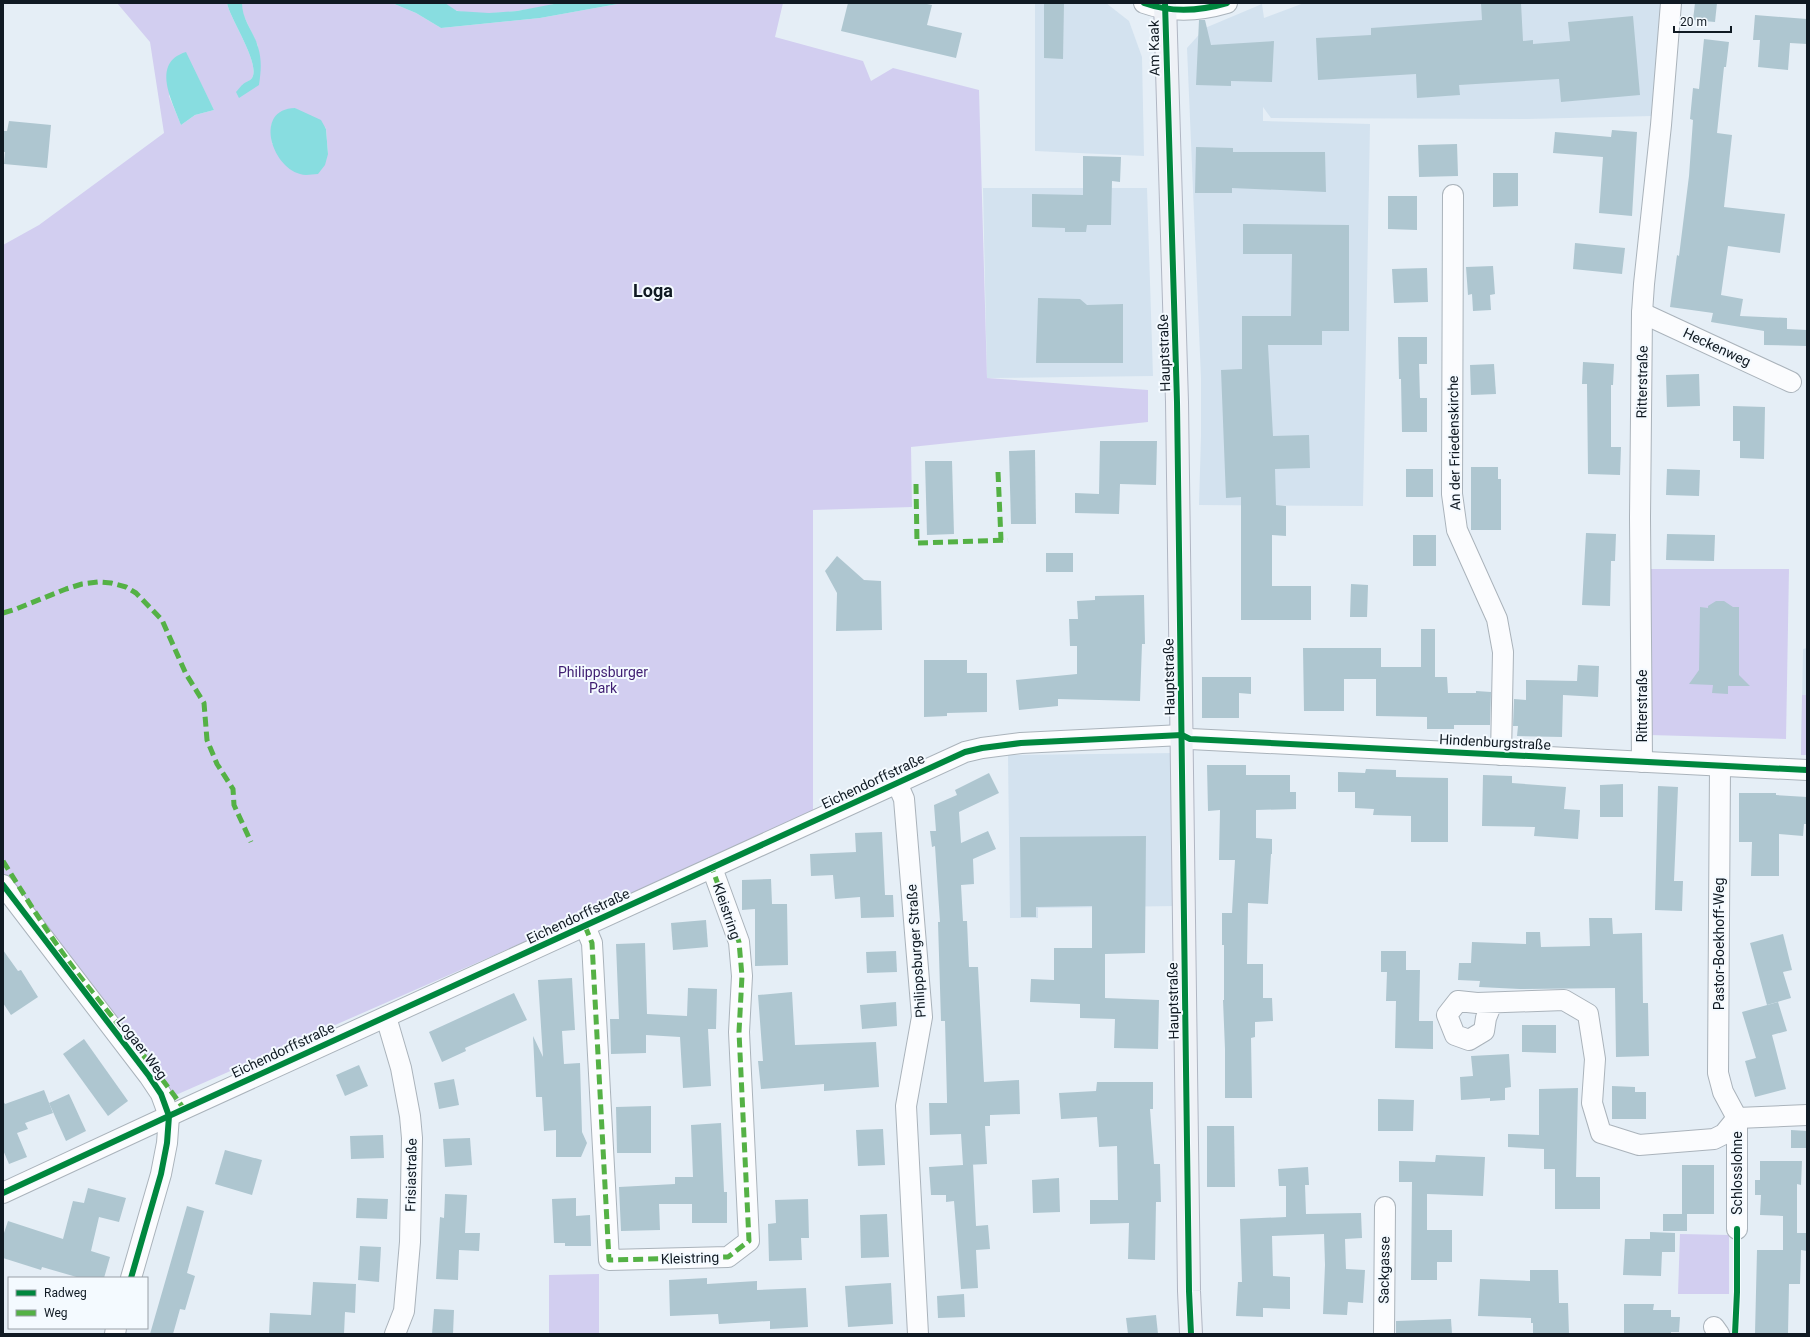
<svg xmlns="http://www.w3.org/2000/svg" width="1810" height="1337" viewBox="0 0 1810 1337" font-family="Roboto,sans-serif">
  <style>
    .built { fill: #d3e2ef }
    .green { fill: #d2cef0; fill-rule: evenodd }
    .water { fill: #88dde0 }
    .building { fill: #aec6d0 }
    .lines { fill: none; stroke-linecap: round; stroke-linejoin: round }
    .minor-casing { stroke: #aab3bb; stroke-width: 22 }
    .major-casing { stroke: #b0b6c3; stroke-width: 24 }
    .minor { stroke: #fbfcfe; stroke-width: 20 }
    .major { stroke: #eef1f6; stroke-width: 22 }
    .quiet { stroke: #54b145; stroke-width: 5; stroke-dasharray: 10 5; stroke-linecap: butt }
    .cycleway-casing { stroke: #f4faff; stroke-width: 8 }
    .cycleway { stroke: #00873e; stroke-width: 6 }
    .labels { text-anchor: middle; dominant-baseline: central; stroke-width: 4; stroke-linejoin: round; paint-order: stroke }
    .street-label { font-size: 14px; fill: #101a23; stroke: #f4faff }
    .park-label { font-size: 14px; fill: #3f1e72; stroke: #f4faff }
    .district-label { font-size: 18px; font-weight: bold; fill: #101a23; stroke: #f4faff }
  </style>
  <rect width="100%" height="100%" fill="#e5eef6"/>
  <g class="built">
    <polygon points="1035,3 1106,3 1129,21 1142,57 1144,156 1035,151"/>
    <polygon points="1304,3 1661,3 1652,116 1527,119 1271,118 1263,107 1263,121 1370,124 1363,506 1199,505 1201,436 1201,378 1187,48 1205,28 1262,4 1264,18"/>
    <polygon points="983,188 1147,188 1153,376 987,378"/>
    <polygon points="1807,648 1807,755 1801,755 1803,649"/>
    <polygon points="1175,753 1176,906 1038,908 1038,918 1010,918 1008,755"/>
  </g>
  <g class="green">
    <path d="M117,3H227C230,19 261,64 252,78C250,81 245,83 242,85H259L258,46L242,12V3H392L416,13L441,28L540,18L623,3H783L775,37L863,61L871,81L893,68L979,90L987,378L1148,390V422L911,447L912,507L813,510V815L169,1098L3,877V245L39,225L164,133L150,42ZM187,57L214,110L195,115L181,125L169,96ZM295,108L326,128L328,154L272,144L271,125Z"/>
    <path d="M445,3H559C532,10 486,17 458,11C454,10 449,6 445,3Z"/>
    <polygon points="1649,569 1789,569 1786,739 1650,735"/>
    <polygon points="1802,695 1807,695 1807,755 1801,755"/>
    <polygon points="1680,1234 1729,1235 1729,1294 1678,1294"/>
    <polygon points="599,1274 599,1334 549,1334 549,1275"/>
  </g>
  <g class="water">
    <path d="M227,3H242C242,20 254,32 258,47C262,60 261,71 259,85L239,98L236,92C238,90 240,87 242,85C245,82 250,81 252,78C261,64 230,19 227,3Z"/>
    <polygon points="392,3 445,3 457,11 489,13 517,11 559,3 623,3 540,18 441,28 416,13"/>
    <path d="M186,52L214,110L195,115L181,125C173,102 150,63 186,52Z"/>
    <path d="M295,108L321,120L326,129L328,154L325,165L318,174C312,174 306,176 300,174C271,166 254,109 295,108Z"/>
  </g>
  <g class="building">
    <polygon points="848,3 922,3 932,5 927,25 962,33 956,58 841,31"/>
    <polygon points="1044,3 1064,3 1063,59 1044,58"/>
    <polygon points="1481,3 1521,3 1523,41 1533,40 1533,44 1570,41 1568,22 1633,16 1640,95 1561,102 1559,79 1459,85 1460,95 1417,98 1416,74 1318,80 1316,38 1371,35 1371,28 1482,20"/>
    <polygon points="1695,3 1717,3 1715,22 1693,20"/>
    <polygon points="1755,15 1807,19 1807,44 1790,43 1788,70 1758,67 1760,40 1753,40"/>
    <polygon points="1199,20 1205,20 1211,45 1274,41 1272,82 1231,81 1231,86 1196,85"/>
    <polygon points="1704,39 1729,42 1726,67 1724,67 1717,133 1732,135 1724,207 1785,214 1780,253 1728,246 1721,295 1743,299 1740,316 1787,318 1787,329 1807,330 1807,346 1764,345 1764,331 1711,322 1713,313 1670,307 1677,255 1679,256 1689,176 1693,120 1690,119 1693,88 1699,89"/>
    <polygon points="9,121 51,125 47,168 4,164 5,152 3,152 3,131 7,131"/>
    <polygon points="1612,130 1637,132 1632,216 1599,213 1603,157 1553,153 1555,132 1611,137"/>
    <polygon points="1457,144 1458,176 1419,177 1418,145"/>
    <polygon points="1196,147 1233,148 1233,152 1325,152 1326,192 1232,188 1232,193 1195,193"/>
    <polygon points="1083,156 1121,157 1120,182 1112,181 1111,225 1087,225 1086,232 1065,232 1065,228 1032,227 1032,194 1083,195"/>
    <polygon points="1493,173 1518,173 1518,206 1493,207"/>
    <polygon points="1388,196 1417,196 1417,230 1388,229"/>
    <polygon points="1243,224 1349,225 1349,331 1322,331 1322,345 1268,345 1273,436 1309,435 1310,468 1275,469 1276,505 1286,506 1286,536 1272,535 1272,586 1311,586 1311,620 1241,620 1241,497 1226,498 1221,370 1242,369 1242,316 1291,316 1292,254 1243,254"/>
    <polygon points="1575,243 1625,248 1622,274 1573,269"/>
    <polygon points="1493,266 1495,294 1490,295 1491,310 1473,311 1472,294 1468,295 1466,267"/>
    <polygon points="1427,268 1428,302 1394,303 1392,269"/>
    <polygon points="1038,298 1080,299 1087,305 1123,304 1123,363 1036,363"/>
    <polygon points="1398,337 1427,337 1427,364 1419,364 1420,398 1427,398 1427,432 1402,432 1401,379 1399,379"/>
    <polygon points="1583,362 1614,364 1613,385 1611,385 1611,447 1621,447 1620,475 1588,474 1587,384 1582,384"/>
    <polygon points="1494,364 1496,394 1471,395 1470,365"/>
    <polygon points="1699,374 1700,406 1667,407 1666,375"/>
    <polygon points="1733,406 1765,407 1764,459 1740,458 1740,441 1733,441"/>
    <polygon points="1100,441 1157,441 1156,485 1120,484 1119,514 1075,513 1075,493 1099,494"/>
    <polygon points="1035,450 1036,524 1011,524 1009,451"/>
    <polygon points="925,461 952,461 954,534 927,535"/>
    <polygon points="1471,467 1498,467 1498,479 1501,479 1501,530 1471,530"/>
    <rect x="1406" y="469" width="27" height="28"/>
    <polygon points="1667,469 1700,470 1699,496 1666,495"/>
    <polygon points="1586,533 1616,534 1615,561 1611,561 1610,606 1582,605"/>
    <polygon points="1667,534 1715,535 1714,561 1666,560"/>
    <rect x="1413" y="535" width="23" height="31"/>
    <rect x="1046" y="553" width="27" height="19"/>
    <polygon points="837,556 864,580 881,581 882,630 836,631 837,593 825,571"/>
    <polygon points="1351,584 1368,585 1367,617 1350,617"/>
    <polygon points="1144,595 1145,644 1142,644 1140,701 1058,699 1058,706 1019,710 1016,680 1077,674 1077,646 1070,646 1069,619 1078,619 1077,601 1095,600 1095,596"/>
    <polygon points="1716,601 1724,601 1733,607 1739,607 1739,675 1750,686 1728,686 1728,694 1712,693 1713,685 1689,684 1699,670 1700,607 1708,608 1708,606"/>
    <polygon points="1421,629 1435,629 1435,677 1447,677 1448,693 1476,693 1476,691 1491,692 1490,725 1454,725 1454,729 1427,729 1427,717 1376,716 1376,679 1344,679 1344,711 1304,711 1303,648 1381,648 1381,667 1421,667"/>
    <polygon points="924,660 967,660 967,673 987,673 987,712 947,713 947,716 924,717"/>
    <polygon points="1578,665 1599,666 1598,697 1563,695 1562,737 1517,736 1518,726 1513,726 1514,699 1526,700 1526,680 1577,681"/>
    <polygon points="1202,677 1251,677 1251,694 1239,693 1239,718 1202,718"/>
    <polygon points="1207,765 1246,765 1246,775 1290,775 1290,792 1296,792 1296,809 1256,810 1256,838 1272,839 1272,854 1271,854 1268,904 1248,903 1247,964 1263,964 1263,998 1272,998 1273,1021 1255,1022 1255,1037 1251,1038 1252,1098 1225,1098 1225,1049 1223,1000 1224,1000 1224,945 1222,945 1222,913 1232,913 1235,860 1219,860 1220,810 1208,811"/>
    <polygon points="1366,769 1396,770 1396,777 1448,778 1448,842 1411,842 1411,816 1373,815 1374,809 1355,808 1355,792 1338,792 1338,772 1365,773"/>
    <polygon points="989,773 999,793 959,812 961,843 988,831 996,849 973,859 974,884 961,885 963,921 967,921 969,967 978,967 984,1082 1019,1080 1020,1114 990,1115 990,1126 985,1126 987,1164 966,1165 973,1164 976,1226 988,1225 990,1249 976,1250 978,1288 961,1289 954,1201 946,1202 946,1195 931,1195 929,1167 963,1165 961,1134 930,1135 929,1103 947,1103 947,1099 945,1021 941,1021 938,922 940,922 935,846 932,847 930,831 936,831 934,805 957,795 955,790"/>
    <polygon points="1483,775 1512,776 1512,783 1566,787 1564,809 1580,810 1578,839 1534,836 1535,827 1482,826"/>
    <polygon points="1623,784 1623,817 1600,817 1600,785"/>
    <polygon points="1658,786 1678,787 1674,881 1683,881 1682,911 1655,910"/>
    <polygon points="1739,793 1776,793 1776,795 1807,797 1807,824 1804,824 1803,836 1779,834 1779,876 1751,876 1752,842 1739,842"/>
    <polygon points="882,832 885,895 893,895 894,917 861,918 860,897 835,899 833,875 811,876 810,854 856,852 855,833"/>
    <polygon points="1146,836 1145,953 1105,954 1105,998 1159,1000 1158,1049 1114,1048 1115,1019 1080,1018 1080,1004 1030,1002 1031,979 1054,980 1054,948 1092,948 1092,906 1036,907 1036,917 1021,917 1020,837"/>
    <polygon points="771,879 772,904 787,904 788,965 755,966 755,909 742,910 742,880"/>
    <polygon points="1589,918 1612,918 1613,934 1642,933 1643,1003 1648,1003 1649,1056 1616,1057 1615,988 1520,989 1479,987 1480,981 1458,980 1459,963 1471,963 1472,942 1526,944 1526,932 1540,932 1541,947 1590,946"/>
    <polygon points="706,920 708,947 673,950 671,923"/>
    <polygon points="1783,934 1792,970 1783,972 1791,998 1767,1005 1750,943"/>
    <polygon points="645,943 647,1014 687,1016 688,988 717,989 716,1029 708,1029 711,1086 683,1088 680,1037 646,1035 646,1053 611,1054 610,1019 619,1019 616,944"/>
    <polygon points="3,950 18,971 21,970 38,997 11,1015 3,1003"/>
    <polygon points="896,951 897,972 867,973 866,952"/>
    <polygon points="1381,951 1406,951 1406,970 1420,970 1419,1021 1433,1021 1433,1049 1395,1048 1396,1001 1386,1001 1387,972 1381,972"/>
    <polygon points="572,978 575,1030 562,1031 564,1064 580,1063 582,1132 587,1143 581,1157 556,1157 556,1130 544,1131 542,1097 536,1097 533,1036 543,1057 538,980"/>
    <polygon points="792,992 795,1045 876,1042 879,1087 824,1091 824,1084 761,1089 758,1061 763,1061 758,995"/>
    <polygon points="514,993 527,1020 465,1048 466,1051 442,1062 429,1032"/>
    <polygon points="896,1002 897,1026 862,1029 860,1005"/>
    <polygon points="1778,1002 1787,1031 1772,1035 1786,1089 1755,1097 1745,1061 1756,1058 1742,1012"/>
    <polygon points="1522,1025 1556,1025 1556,1053 1522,1052"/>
    <polygon points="84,1039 128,1101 108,1116 63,1054"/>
    <polygon points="1509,1054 1511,1087 1505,1088 1505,1100 1490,1101 1490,1098 1461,1100 1460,1077 1473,1076 1471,1056"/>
    <polygon points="359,1065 368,1086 345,1096 336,1075"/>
    <polygon points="454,1079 459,1105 439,1109 434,1083"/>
    <polygon points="1097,1082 1153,1082 1153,1109 1150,1109 1154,1164 1160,1164 1161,1202 1156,1202 1155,1260 1128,1259 1129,1223 1090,1224 1090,1200 1118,1200 1117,1146 1099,1147 1097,1117 1061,1119 1059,1093 1096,1091"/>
    <polygon points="1612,1086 1635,1087 1635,1092 1646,1092 1646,1119 1612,1119"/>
    <polygon points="1578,1088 1576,1177 1600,1177 1600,1209 1555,1209 1555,1169 1544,1169 1544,1149 1508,1147 1508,1134 1539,1135 1539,1089"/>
    <polygon points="44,1090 53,1113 25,1123 28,1129 17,1133 27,1157 9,1164 3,1150 3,1101 5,1104"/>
    <polygon points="69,1094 86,1131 66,1141 49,1103"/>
    <polygon points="1378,1099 1414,1100 1413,1131 1378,1131"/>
    <polygon points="651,1106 651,1153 617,1153 616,1107"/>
    <polygon points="721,1123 724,1192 727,1192 727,1223 692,1223 692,1204 659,1204 660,1230 621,1231 619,1187 675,1184 675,1177 693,1177 691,1125"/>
    <polygon points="1207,1126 1234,1126 1235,1187 1207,1187"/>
    <polygon points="883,1129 885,1165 858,1166 856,1130"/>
    <polygon points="1791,1130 1807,1131 1807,1148 1791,1148"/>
    <polygon points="383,1135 384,1158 351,1159 350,1136"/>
    <polygon points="470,1138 472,1165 445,1167 443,1139"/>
    <polygon points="225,1150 262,1160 252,1195 215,1184"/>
    <polygon points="1436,1155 1485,1157 1483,1196 1427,1194 1427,1230 1452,1230 1452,1262 1437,1262 1437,1280 1411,1280 1412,1182 1399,1182 1399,1161 1435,1162"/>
    <polygon points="1760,1161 1802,1161 1801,1185 1797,1184 1797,1233 1807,1233 1807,1251 1801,1250 1800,1284 1789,1284 1788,1334 1755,1334 1757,1250 1783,1250 1783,1216 1760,1215 1761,1195 1755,1195 1755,1180 1760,1180"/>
    <polygon points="1682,1165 1714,1165 1714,1214 1687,1214 1687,1231 1663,1231 1663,1214 1682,1214"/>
    <polygon points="1308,1167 1309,1185 1305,1185 1306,1214 1361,1213 1362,1238 1345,1239 1346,1269 1365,1270 1363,1303 1348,1302 1347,1315 1323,1314 1325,1265 1324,1234 1272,1236 1273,1276 1290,1277 1290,1309 1263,1308 1263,1317 1236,1316 1238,1282 1242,1282 1240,1219 1286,1217 1286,1186 1279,1186 1278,1169"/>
    <polygon points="1059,1178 1060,1212 1033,1213 1032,1180"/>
    <polygon points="88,1188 126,1198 119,1222 99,1217 91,1251 110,1257 104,1278 80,1278 42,1267 41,1270 3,1258 3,1236 8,1221 63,1239 73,1201 84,1203"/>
    <polygon points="445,1194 467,1195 465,1233 480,1233 479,1251 459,1250 458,1280 436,1279 440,1217 444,1218"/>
    <polygon points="357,1198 388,1199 387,1219 356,1218"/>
    <polygon points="576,1198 576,1216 590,1215 591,1246 565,1246 565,1243 554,1243 552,1199"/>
    <polygon points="808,1199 809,1238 801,1238 802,1260 769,1261 768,1224 776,1223 775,1200"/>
    <polygon points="187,1206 204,1211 187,1273 195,1276 185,1310 180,1309 173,1334 150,1334"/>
    <polygon points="887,1214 889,1257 861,1258 860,1215"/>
    <polygon points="1650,1232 1675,1233 1675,1252 1662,1252 1661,1276 1623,1275 1625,1239 1650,1239"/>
    <polygon points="360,1246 381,1247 379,1282 358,1280"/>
    <polygon points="1530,1270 1558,1270 1559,1303 1568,1303 1569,1334 1533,1334 1533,1323 1531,1323 1531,1318 1478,1316 1480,1279 1530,1281"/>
    <polygon points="707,1278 707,1284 757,1281 757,1290 806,1288 808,1327 770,1329 770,1321 719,1324 718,1314 670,1316 669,1280"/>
    <polygon points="313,1282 356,1284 355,1313 345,1312 344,1334 269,1334 270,1313 311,1315"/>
    <polygon points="891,1283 893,1324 848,1327 845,1286"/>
    <polygon points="964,1294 965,1317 938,1318 937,1296"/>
    <polygon points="1624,1304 1654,1304 1653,1310 1671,1310 1671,1317 1680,1317 1679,1332 1671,1332 1671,1334 1624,1334"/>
    <polygon points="434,1309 454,1310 453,1334 432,1334"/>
    <polygon points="1156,1315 1158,1334 1128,1334 1126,1318"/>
    <polygon points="1451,1319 1452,1334 1396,1334 1396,1321"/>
  </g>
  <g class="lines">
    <g class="minor-casing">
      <g id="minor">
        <path d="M1144,3C1172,13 1200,11 1227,3"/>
        <polyline points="1453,195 1452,494 1457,530 1497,619 1503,652 1501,755"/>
        <polyline points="1642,313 1791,382"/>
        <polyline points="1642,762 1640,518 1642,313 1644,284 1661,125 1671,3"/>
        <polyline points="1720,766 1718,1073 1723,1092 1737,1118"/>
        <polyline points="897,783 904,799 922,1017 906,1106 918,1334"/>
        <polyline points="3,885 149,1076 161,1094 169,1116 167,1143 161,1174 131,1278"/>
        <polyline points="585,926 592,943 609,1260 728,1257 749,1241 739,1032 742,976 739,942 712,868"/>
        <polyline points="1492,1003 1486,1018 1484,1031 1469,1040 1455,1035 1447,1015 1458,1001 1477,1003 1564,1000 1588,1014 1595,1059 1592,1103 1601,1133 1639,1145 1714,1139 1724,1134 1737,1118 1807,1115"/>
        <polyline points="386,1017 401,1068 410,1116 412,1138 410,1242 404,1311 395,1334"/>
        <polyline points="3,1193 184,1109 965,752 982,748 1021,743 1182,735 1190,739 1807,770"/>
        <polyline points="1737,1229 1737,1118"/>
        <polyline points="1714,1327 1719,1334"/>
        <polyline points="115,1334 116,1328"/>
        <polyline points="1384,1334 1385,1207"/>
      </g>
    </g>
    <g class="major-casing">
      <polyline id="major" points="1165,3 1177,402 1189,1291 1191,1334"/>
    </g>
    <use href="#minor" class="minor"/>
    <use href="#major" class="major"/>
    <g class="quiet">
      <polyline points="998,472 1001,540"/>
      <polyline points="916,484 917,543 1008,540"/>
      <polyline points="3,613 16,609 66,589 82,584 98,582 111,583 126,587 136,593 162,620 186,674 204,703 207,740 217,764 233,789 234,805 251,842"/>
      <path d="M3,861C26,898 49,935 75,970C111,1017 150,1061 184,1109"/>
      <polyline points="585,926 592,943 609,1260 728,1257 749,1241 739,1032 742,976 739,942 712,868"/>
    </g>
    <g class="cycleway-casing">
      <g id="cycleway">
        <path d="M1144,3C1172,13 1200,11 1227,3"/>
        <polyline points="1165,3 1177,402 1189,1291 1191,1334"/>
        <polyline points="3,885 149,1076 161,1094 169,1116 167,1143 161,1174 131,1278"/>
        <polyline points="3,1193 184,1109 965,752 982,748 1021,743 1182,735 1190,739 1807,770"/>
        <polyline points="1735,1334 1737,1292 1737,1229"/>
      </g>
    </g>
    <use href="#cycleway" class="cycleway"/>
  </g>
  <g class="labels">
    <g class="street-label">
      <text transform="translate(1154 48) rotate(-91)">Am Kaak</text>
      <text transform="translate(1717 347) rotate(25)">Heckenweg</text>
      <text transform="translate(1164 353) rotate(-92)">Hauptstraße</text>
      <text transform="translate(1642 382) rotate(-89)">Ritterstraße</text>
      <text transform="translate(1454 443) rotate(-91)">An der Friedenskirche</text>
      <text transform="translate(1169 677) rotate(-91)">Hauptstraße</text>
      <text transform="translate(1642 706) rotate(-90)">Ritterstraße</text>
      <text transform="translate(1495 742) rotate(3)">Hindenburgstraße</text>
      <text transform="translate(873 781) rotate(-25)">Eichendorffstraße</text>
      <text transform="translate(727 911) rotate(71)">Kleistring</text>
      <text transform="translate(578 916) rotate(-25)">Eichendorffstraße</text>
      <text transform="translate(1719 944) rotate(-90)">Pastor-Boekhoff-Weg</text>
      <text transform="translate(916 951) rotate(-94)">Philippsburger Straße</text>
      <text transform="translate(1173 1001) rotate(-91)">Hauptstraße</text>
      <text transform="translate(142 1048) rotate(53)">Logaer Weg</text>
      <text transform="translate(283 1050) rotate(-25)">Eichendorffstraße</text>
      <text transform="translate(1737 1173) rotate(-90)">Schlosslohne</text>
      <text transform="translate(411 1175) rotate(-89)">Frisiastraße</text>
      <text transform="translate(690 1258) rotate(-2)">Kleistring</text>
      <text transform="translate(1384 1270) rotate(-89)">Sackgasse</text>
    </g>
    <g class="park-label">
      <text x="603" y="672">Philippsburger<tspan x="603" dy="16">Park</tspan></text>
    </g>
    <g class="district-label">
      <text x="653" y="290">Loga</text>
    </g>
  </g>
  <rect width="1810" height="1337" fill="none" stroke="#101a23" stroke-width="8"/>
  <rect x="8" y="1277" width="140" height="52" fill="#f4faff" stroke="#99a0a7"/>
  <rect x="16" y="1290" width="20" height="6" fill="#00873e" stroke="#99a0a7"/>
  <text x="44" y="1297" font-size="12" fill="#101a23">Radweg</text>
  <rect x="16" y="1310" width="20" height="6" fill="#54b145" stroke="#99a0a7"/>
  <text x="44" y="1317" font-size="12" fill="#101a23">Weg</text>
  <path d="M1674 26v6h57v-6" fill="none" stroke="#101a23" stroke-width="2"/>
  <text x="1680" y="26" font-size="12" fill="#101a23" stroke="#f4faff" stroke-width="3" paint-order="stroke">20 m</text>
</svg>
